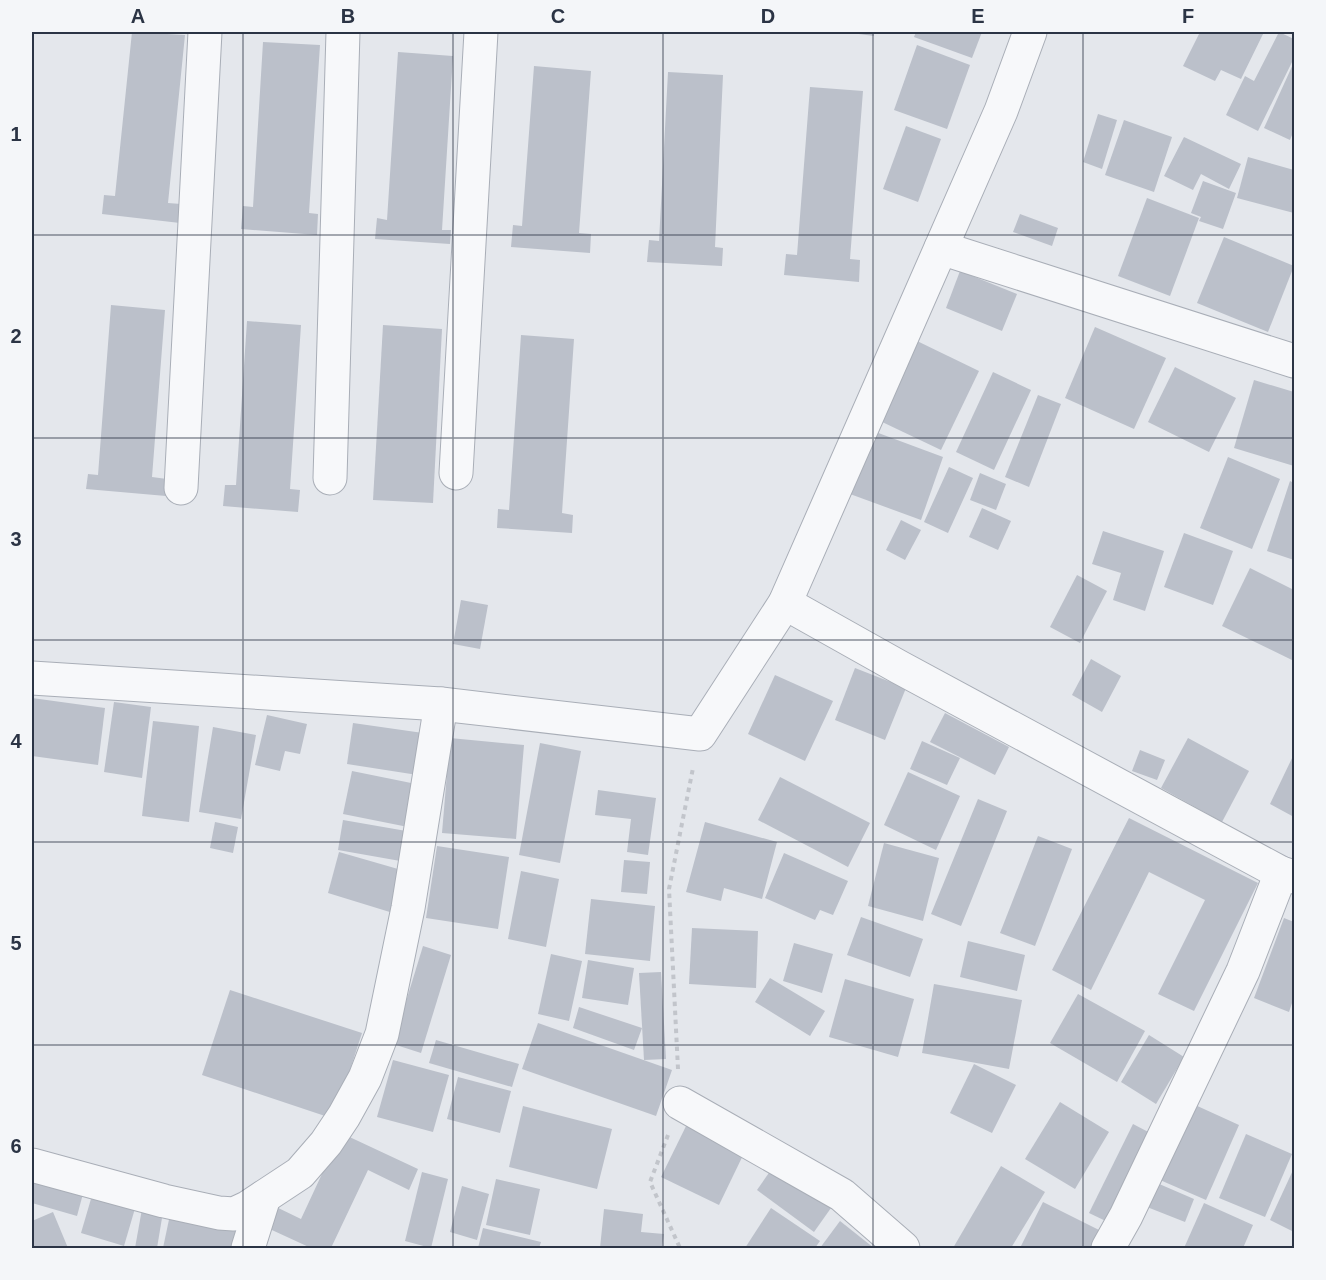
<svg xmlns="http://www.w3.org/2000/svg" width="1326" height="1280" viewBox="0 0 1326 1280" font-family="Helvetica,sans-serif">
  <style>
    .building { fill: #bbc0ca }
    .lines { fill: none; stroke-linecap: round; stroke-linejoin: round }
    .street-casing { stroke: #a9aeb7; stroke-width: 35 }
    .path { stroke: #c2c5cb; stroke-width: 4; stroke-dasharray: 4.5 4.5; stroke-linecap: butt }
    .street { stroke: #f7f8fa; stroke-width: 33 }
    .grid { fill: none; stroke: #2b3445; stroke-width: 1.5; stroke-opacity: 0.55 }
    .neatline { fill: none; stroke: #2b3445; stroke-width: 2 }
    .grid-label { font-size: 20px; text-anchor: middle; font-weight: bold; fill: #2b3445 }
  </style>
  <rect width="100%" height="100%" fill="#e4e7ec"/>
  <g class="building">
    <polygon points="132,32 185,35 168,203 181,204 180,223 102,214 104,195 115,196"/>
    <polygon points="851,32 874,32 874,36 851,33"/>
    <polygon points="916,32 982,32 972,58 914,37"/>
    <polygon points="1200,32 1264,32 1241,79 1221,70 1215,81 1183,66"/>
    <polygon points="1279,32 1294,39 1294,58 1258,131 1226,115 1245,76 1254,81"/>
    <polygon points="263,42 320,45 309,213 318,214 317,235 241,229 243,206 253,207"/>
    <polygon points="917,45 970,65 947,129 894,110"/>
    <polygon points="398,52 453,56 442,230 451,230 450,244 375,239 377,218 387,220"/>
    <polygon points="1294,62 1294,130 1290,140 1264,128"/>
    <polygon points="534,66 591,71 579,233 591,234 590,253 511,247 513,225 522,226"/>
    <polygon points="668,72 723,75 715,247 723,248 722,266 647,262 649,240 659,241"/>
    <polygon points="810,87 863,91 850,259 860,260 859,282 784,275 786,254 797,255"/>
    <polygon points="1098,114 1117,120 1102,169 1083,162"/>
    <polygon points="1124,120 1172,137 1154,192 1105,175"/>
    <polygon points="906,126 941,139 918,202 883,189"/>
    <polygon points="1184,137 1241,164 1229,189 1201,174 1193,190 1164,176"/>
    <polygon points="1248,157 1294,170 1294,213 1237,198"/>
    <polygon points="1203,181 1236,193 1223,229 1199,221 1201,217 1191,213"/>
    <polygon points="1147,198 1199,218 1170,296 1118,276"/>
    <polygon points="1020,214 1058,228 1052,246 1013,232"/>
    <polygon points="1224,237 1294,266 1268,332 1197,303"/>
    <polygon points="960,271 1017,294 1002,331 946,308"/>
    <polygon points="111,305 165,310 152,477 167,479 166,496 86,489 88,474 98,475"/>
    <polygon points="247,321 301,325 290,489 300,490 298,512 223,506 225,485 236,485"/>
    <polygon points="383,325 442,329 433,503 373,500"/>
    <polygon points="1095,327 1166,358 1134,429 1065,398"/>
    <polygon points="521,335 574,339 562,513 573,515 572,533 497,528 498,509 509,510"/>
    <polygon points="915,340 979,371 941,450 878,420"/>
    <polygon points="1175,367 1236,398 1209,452 1148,422"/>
    <polygon points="993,372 1031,390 994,470 956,452"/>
    <polygon points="1254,380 1294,392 1294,466 1234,448"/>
    <polygon points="1038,395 1061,404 1029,487 1005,477"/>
    <polygon points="873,431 943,457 921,520 850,494"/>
    <polygon points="1228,457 1280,479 1252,549 1200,528"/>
    <polygon points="949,467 973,478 948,533 924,522"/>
    <polygon points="980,473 1006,484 996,510 970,500"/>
    <polygon points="1290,481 1294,483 1294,560 1267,551"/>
    <polygon points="982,508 1011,521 998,550 969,537"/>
    <polygon points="901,520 921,530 905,560 886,550"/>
    <polygon points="1103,531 1164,551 1145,611 1113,600 1121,573 1092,564"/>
    <polygon points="1184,533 1233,551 1213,605 1164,587"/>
    <polygon points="1250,568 1294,590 1294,661 1222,626"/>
    <polygon points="1077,575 1107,591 1080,643 1050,627"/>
    <polygon points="461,600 488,605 480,649 453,644"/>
    <polygon points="1091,659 1121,676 1102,712 1072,695"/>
    <polygon points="855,668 906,688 885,740 835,720"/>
    <polygon points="775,675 833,701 805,761 748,734"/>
    <polygon points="32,698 105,708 98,765 32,756"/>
    <polygon points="114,702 151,707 142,778 104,772"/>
    <polygon points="945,713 1009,747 995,775 930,742"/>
    <polygon points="267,715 307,724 300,754 285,751 280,771 255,765"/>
    <polygon points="153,721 199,726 189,822 142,816"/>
    <polygon points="353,723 430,734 424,776 347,764"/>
    <polygon points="213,727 256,735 241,819 199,812"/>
    <polygon points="450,738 524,745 516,839 442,833"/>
    <polygon points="1188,738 1249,771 1222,822 1161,788"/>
    <polygon points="922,741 960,758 947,785 910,769"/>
    <polygon points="540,743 581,751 560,863 519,855"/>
    <polygon points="1140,750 1165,760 1157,780 1132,771"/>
    <polygon points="1294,754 1294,817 1270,804"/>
    <polygon points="352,771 421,785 413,828 343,814"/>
    <polygon points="908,772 960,796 936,850 884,825"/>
    <polygon points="780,777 870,823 848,867 758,820"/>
    <polygon points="598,790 656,798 648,855 627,852 631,819 595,815"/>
    <polygon points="978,799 1007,811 961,926 931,914"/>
    <polygon points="1129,818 1258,883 1194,1011 1158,994 1205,900 1149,872 1091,990 1052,970"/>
    <polygon points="343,820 412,832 406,862 338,850"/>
    <polygon points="215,822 238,827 233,853 210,848"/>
    <polygon points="705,822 777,842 762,899 724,888 721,901 686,892"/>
    <polygon points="1038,836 1072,849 1035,946 1000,933"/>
    <polygon points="884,843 939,858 923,921 868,906"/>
    <polygon points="437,846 509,857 498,929 426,918"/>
    <polygon points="339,852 405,871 393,913 328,893"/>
    <polygon points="784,853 848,881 833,915 820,910 815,920 765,898"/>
    <polygon points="624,860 650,862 647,894 621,892"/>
    <polygon points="521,871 559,879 546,947 508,939"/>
    <polygon points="591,899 655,906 650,961 585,954"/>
    <polygon points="861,917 923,939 910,977 847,955"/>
    <polygon points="1284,918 1294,922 1294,997 1289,1012 1254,998"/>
    <polygon points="692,928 758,931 756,988 689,984"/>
    <polygon points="968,941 1025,955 1017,991 960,977"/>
    <polygon points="794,943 833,954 822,993 783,981"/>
    <polygon points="423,946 451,955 421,1053 393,1044"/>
    <polygon points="551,954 582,961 569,1021 538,1014"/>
    <polygon points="588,960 634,968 628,1005 582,998"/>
    <polygon points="661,972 666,1059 644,1060 639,973"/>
    <polygon points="770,978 825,1011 810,1036 755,1002"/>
    <polygon points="845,979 914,999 898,1057 829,1037"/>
    <polygon points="934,984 1022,1000 1009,1069 922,1053"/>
    <polygon points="230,990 362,1033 334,1119 202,1075"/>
    <polygon points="1078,994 1145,1031 1117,1082 1050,1043"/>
    <polygon points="579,1007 642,1028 634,1050 573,1028"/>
    <polygon points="538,1023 672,1070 656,1116 522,1069"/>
    <polygon points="1149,1035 1184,1057 1156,1104 1121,1082"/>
    <polygon points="436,1040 519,1064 512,1087 429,1063"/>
    <polygon points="393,1060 449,1075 433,1132 377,1117"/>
    <polygon points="974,1064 1016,1085 992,1133 950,1113"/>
    <polygon points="458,1077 511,1091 500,1133 447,1119"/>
    <polygon points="1060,1102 1109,1132 1075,1189 1025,1159"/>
    <polygon points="1193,1104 1239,1125 1206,1200 1160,1180"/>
    <polygon points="523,1106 612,1129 597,1189 509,1167"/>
    <polygon points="689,1120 747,1147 719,1205 661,1177"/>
    <polygon points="1133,1124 1156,1136 1112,1224 1089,1213"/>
    <polygon points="341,1133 418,1169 409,1190 368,1170 331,1248 311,1248 261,1225 270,1204 301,1219"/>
    <polygon points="1246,1134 1292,1154 1265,1217 1219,1198"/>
    <polygon points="1001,1166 1045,1192 1011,1248 953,1248"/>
    <polygon points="773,1167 831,1208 814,1232 757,1190"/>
    <polygon points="1294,1168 1294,1232 1270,1220"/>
    <polygon points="422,1172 448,1179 431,1248 405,1241"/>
    <polygon points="32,1175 84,1190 77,1216 32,1203"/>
    <polygon points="496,1179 540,1189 530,1235 486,1225"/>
    <polygon points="1157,1183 1194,1199 1185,1222 1147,1207"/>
    <polygon points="462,1186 489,1194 477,1240 450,1232"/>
    <polygon points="93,1192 136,1205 124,1246 81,1233"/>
    <polygon points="1043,1202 1099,1230 1090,1248 1020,1248"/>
    <polygon points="1204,1203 1253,1225 1243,1248 1184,1248"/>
    <polygon points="771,1208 820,1241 815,1248 745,1248"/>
    <polygon points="142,1209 163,1212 157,1248 135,1248"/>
    <polygon points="604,1209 643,1214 641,1232 664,1234 662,1248 600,1248"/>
    <polygon points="171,1210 246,1226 242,1248 163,1248"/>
    <polygon points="53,1212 68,1248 32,1248 32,1221"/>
    <polygon points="840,1221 874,1248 820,1248"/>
    <polygon points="483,1228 541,1242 539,1248 478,1248"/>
  </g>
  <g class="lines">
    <g class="street-casing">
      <g id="street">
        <polyline points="941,248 1294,361"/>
        <polyline points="456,473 481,32"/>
        <polyline points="330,478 343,32"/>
        <polyline points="181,488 205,32"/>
        <polyline points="785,603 899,667 1281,873 1294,877"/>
        <polyline points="32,678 441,704 700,734 785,603 1001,111 1030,32"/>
        <polyline points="680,1103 842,1195 903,1248"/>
        <polyline points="32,1165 164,1201 219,1213 234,1214 247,1208 300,1173 326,1143 344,1116 365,1078 382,1034 408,908 441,704"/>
        <polyline points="248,1248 264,1197"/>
        <polyline points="1108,1248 1126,1216 1243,971 1281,873"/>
      </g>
    </g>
    <g class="path">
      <polyline points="678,1069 669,889 693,768"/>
      <polyline points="668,1135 650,1182 680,1248"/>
    </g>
    <use href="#street" class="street"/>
  </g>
  <path class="grid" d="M243,32V1248M453,32V1248M663,32V1248M873,32V1248M1083,32V1248M32,235H1294M32,438H1294M32,640H1294M32,842H1294M32,1045H1294"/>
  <rect width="1326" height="1280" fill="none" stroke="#f4f6f9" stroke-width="66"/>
  <rect x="33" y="33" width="1260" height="1214" class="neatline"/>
  <g class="grid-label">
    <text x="138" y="23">A</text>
    <text x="348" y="23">B</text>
    <text x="558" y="23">C</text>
    <text x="768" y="23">D</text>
    <text x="978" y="23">E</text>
    <text x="1188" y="23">F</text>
    <text x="16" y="141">1</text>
    <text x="16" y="343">2</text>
    <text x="16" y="546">3</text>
    <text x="16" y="748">4</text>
    <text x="16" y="950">5</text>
    <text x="16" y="1153">6</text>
  </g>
</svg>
